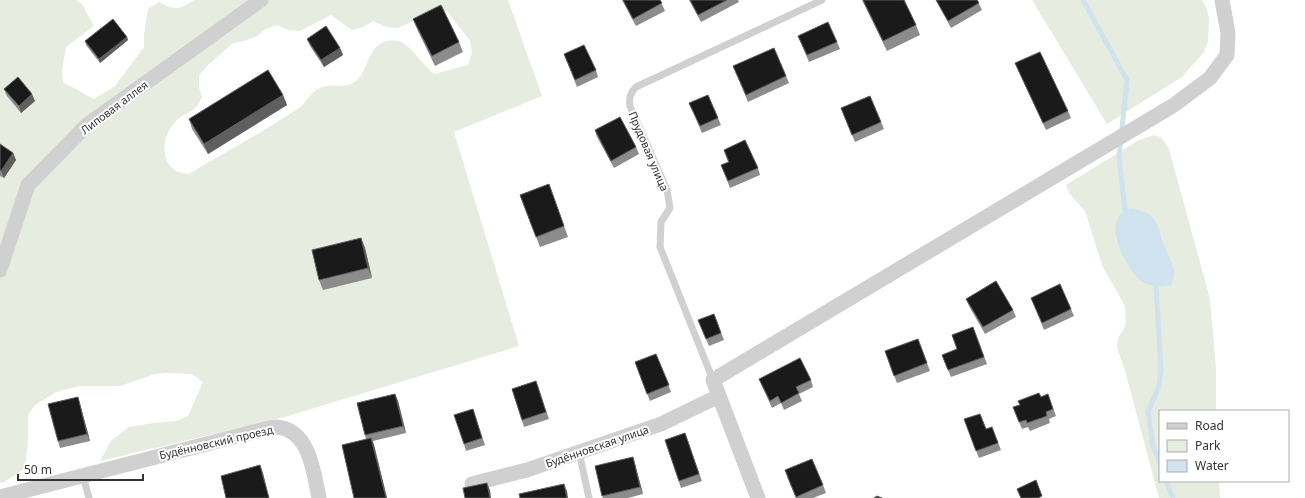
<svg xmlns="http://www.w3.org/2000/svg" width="1305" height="498" viewBox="0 0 1305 498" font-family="'Noto Sans',sans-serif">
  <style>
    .green { fill: #e6ecdf; fill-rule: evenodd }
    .water { fill: #cfe2ee }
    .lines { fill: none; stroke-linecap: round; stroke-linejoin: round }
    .stream { stroke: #cfe2ee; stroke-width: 5 }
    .lane { stroke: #d0d0d0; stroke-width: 7 }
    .street { stroke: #d0d0d0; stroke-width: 15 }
    .wall { fill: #8c8c8c }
    .shaded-wall { fill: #5f5f5f }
    .building { fill: #1a1a1a; stroke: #5f5f5f }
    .labels { text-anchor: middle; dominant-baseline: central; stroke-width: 4; stroke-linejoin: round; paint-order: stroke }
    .street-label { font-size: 11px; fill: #333; stroke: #fff }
  </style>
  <rect width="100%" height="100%" fill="#fff"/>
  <g class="green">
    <path d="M0,0H76L82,4L94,26L66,47L62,71L63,83C75,87 83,94 94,99L115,86L144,47V34L148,9L159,2C176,11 178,10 194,0H508L542,96L454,132L519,346L288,416L100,461L111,441L129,427L153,423L177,421L188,416L203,382L192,374L167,373L155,374L120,386H80L56,392L35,405L28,415V441L25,468L3,483L0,482ZM435,11H447L470,41L472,53L468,65L434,74C430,70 426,67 423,63C413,52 404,37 387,41C367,46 369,70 356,81C345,90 329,82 318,89C310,93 306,103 299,108C263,132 225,152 189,174C179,173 171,171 167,160C161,147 166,130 177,120C182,115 190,112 195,108C198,105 200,101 202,97L199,87V76L207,66L233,43L244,41L257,36L266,29L277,25L288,30L300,31L331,15L352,30L363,27L373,21L386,27L398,28Z"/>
    <polygon points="1032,0 1202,0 1206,7 1209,18 1208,41 1204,52 1182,77 1107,124"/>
    <path d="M1154,135L1161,137L1169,149L1210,299L1216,369V411H1160V481H1219L1220,498H1159L1124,367L1118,351L1117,344L1119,336L1124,329L1126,322L1125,306L1102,265L1085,211L1069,193L1066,185L1139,140ZM1131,208L1138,210L1152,217L1161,233L1165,250L1172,263L1117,242C1113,226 1122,221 1131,208Z"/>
  </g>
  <path class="water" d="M1131,208C1138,210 1146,211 1151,216C1161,226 1161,239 1166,250C1169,257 1173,263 1174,270C1175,276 1173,281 1171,285C1161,287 1150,287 1141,281C1131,274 1117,247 1116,235C1115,230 1116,221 1119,217C1121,212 1127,210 1131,208Z"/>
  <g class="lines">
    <g class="stream">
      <polyline points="1083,0 1127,80 1119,157 1125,211 1127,217"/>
      <polyline points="1153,280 1156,286 1161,370 1159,387 1148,411 1153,446 1160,464"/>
      <polyline points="1166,481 1173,498"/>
    </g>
    <g class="lane">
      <path d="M713,380L660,247L661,222L670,208L667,190L630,106C629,98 630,93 636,87L822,0"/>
      <polyline points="579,452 589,498"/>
      <polyline points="83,476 89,498"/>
    </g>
    <g class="street">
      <polyline points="0,270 28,185 87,125 261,0"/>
      <polyline points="472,484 527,470 661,424 719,396"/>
      <path d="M0,497L265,429C269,428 273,427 277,427C310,430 314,474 319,498"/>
      <polyline points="758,498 713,380 1174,105 1210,78 1227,55 1228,33 1222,0"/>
    </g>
  </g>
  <g class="wall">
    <polygon points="622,0 660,0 665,11 636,26"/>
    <polygon points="689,0 738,0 739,2 701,22"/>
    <polygon points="862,0 904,0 916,25 920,35 887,51"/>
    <polygon points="936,0 977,0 982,10 951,28"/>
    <polygon points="413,19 459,42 463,52 435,66 417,29"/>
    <polygon points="798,36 837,42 840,49 809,62"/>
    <polygon points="127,37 128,40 100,63 86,45 85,41"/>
    <polygon points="307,39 340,48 343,55 324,67 310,46"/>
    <polygon points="564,54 596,70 598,77 577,87"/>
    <polygon points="1015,63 1068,111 1071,118 1046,130 1018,70"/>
    <polygon points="733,66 786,76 789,83 748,102"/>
    <polygon points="4,89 35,101 21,113 7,96"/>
    <polygon points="283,95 287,105 208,154 192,129 189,119"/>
    <polygon points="689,103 718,118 721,125 702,133"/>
    <polygon points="841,108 881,122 884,129 855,142"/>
    <polygon points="595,130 636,147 639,154 614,168 597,137"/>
    <polygon points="0,144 13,153 16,160 4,178 0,176"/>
    <polygon points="724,150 758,168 760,175 730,188 721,165 728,162"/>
    <polygon points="549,184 568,237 540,247 520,195"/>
    <polygon points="361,238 365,248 372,278 323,290 319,280"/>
    <polygon points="1031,298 1071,309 1074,316 1044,330"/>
    <polygon points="966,299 1013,310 1016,317 985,334 969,306"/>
    <polygon points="714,314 724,340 709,346 698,320"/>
    <polygon points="973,327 987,364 951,377 942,355 957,350"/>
    <polygon points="918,339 930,371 897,383 885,351"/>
    <polygon points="656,354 671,392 650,401 635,362"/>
    <polygon points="759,379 811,380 813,387 799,394 802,401 784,410 781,403 772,408 762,386"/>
    <polygon points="536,381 549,419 524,427 512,389"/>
    <polygon points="395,394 398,401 406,433 373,441 387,498 354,498 366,439 365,435"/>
    <polygon points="1048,394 1056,416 1049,419 1050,423 1030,431 1028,427 1022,429 1013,407"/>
    <polygon points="78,397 80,404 90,441 60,448 58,441"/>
    <polygon points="475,416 485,445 466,451 464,444"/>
    <polygon points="964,419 986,429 992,427 1001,450 979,458"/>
    <polygon points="685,433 702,481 681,488 665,440"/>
    <polygon points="633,457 635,464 643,494 628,498 603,498 595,466"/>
    <polygon points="787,477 823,485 826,493 813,498 796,498"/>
  </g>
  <g class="shaded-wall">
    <polygon points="127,37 128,40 100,63 99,59"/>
    <polygon points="340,48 343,55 324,67 321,60"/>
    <polygon points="32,94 35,101 21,113 19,106"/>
    <polygon points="283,95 287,105 208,154 204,144"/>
    <polygon points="13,153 16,160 4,178 1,171"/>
    <polygon points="361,238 365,248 372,278 368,268"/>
    <polygon points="395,394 398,401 406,433 403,426"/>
    <polygon points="78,397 80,404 90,441 87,434"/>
    <polygon points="371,438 374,445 387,498 386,498"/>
    <polygon points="633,457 635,464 643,494 640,487"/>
    <polygon points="260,465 263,473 269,498"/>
    <polygon points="487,483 490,490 491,498 490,498"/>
    <polygon points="564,484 567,491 568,498 567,498"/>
  </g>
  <g class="building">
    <polygon points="623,0 660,0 662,3 633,19"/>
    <polygon points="690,0 727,0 698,15"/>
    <polygon points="863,0 904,0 916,25 883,41"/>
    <polygon points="936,0 977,0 979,3 948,21"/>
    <polygon points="441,5 459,42 432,56 413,19"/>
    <polygon points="113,19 127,37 99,59 85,41"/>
    <polygon points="828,22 837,42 807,55 798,36"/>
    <polygon points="326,26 340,48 321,60 307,39"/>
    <polygon points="584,45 596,70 575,80 564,54"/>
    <polygon points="774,48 786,76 746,95 733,66"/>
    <polygon points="1040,52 1068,111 1043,123 1015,63"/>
    <polygon points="268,70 283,95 204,144 189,119"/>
    <polygon points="18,77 32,94 19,106 4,89"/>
    <polygon points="708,95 718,118 700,126 689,103"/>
    <polygon points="870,96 881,122 852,135 841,108"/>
    <polygon points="620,117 636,147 611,161 595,130"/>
    <polygon points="745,140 758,168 728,181 721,165 729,162 724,150"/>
    <polygon points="0,144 13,153 1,171 0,170"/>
    <polygon points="549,184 564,226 536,237 520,195"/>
    <polygon points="361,238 368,268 319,280 312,250"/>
    <polygon points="996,281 1013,310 983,327 966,299"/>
    <polygon points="1060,284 1071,309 1042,323 1031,298"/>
    <polygon points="714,314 721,333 706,339 698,320"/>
    <polygon points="973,327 984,357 948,370 942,355 957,349 952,335"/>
    <polygon points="918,339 927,363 894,376 885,351"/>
    <polygon points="656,354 669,385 647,394 635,362"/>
    <polygon points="800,358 811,380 796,387 799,393 781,403 778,396 770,401 759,379"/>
    <polygon points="536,381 546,412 522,420 512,389"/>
    <polygon points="1039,393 1041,397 1048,394 1053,409 1046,412 1047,416 1027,423 1026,420 1019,422 1013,407 1020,405 1018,401"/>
    <polygon points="395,394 403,426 365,435 357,403"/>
    <polygon points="78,397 87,434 58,441 48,404"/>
    <polygon points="473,409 482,438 464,444 454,415"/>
    <polygon points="980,414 986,429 992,427 998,443 976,451 964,419"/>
    <polygon points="685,433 699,474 679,481 665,440"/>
    <polygon points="371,438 386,498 354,498 342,445"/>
    <polygon points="633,457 640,487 602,496 595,466"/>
    <polygon points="812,459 823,485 796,497 785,470"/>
    <polygon points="260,465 269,498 226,498 221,476"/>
    <polygon points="1036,480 1042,496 1038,498 1021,498 1017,489"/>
    <polygon points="487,483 490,498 465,498 463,488"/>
    <polygon points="564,484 567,498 520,498 519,494"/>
    <polygon points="877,496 882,498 874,498"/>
  </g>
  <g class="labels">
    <g class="street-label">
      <text transform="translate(114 107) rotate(-37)">Липовая аллея</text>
      <text transform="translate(649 151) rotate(67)">Прудовая улица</text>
      <text transform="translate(216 442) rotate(-13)">Будённовский проезд</text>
      <text transform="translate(597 446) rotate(-19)">Будённовская улица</text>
    </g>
  </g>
  <rect x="1159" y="410" width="130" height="72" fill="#ffffff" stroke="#adadad"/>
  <rect x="1167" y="423" width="20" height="6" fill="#d0d0d0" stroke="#adadad"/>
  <text x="1195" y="430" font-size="12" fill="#333333">Road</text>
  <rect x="1167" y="440" width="20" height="12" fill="#e6ecdf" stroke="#adadad"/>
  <text x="1195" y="450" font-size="12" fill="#333333">Park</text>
  <rect x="1167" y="460" width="20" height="12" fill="#cfe2ee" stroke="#adadad"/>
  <text x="1195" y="470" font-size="12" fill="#333333">Water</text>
  <path d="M18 474v6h125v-6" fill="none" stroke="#333333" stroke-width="2"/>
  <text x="24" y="474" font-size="12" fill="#333333" stroke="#ffffff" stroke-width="3" paint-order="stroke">50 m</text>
</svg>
